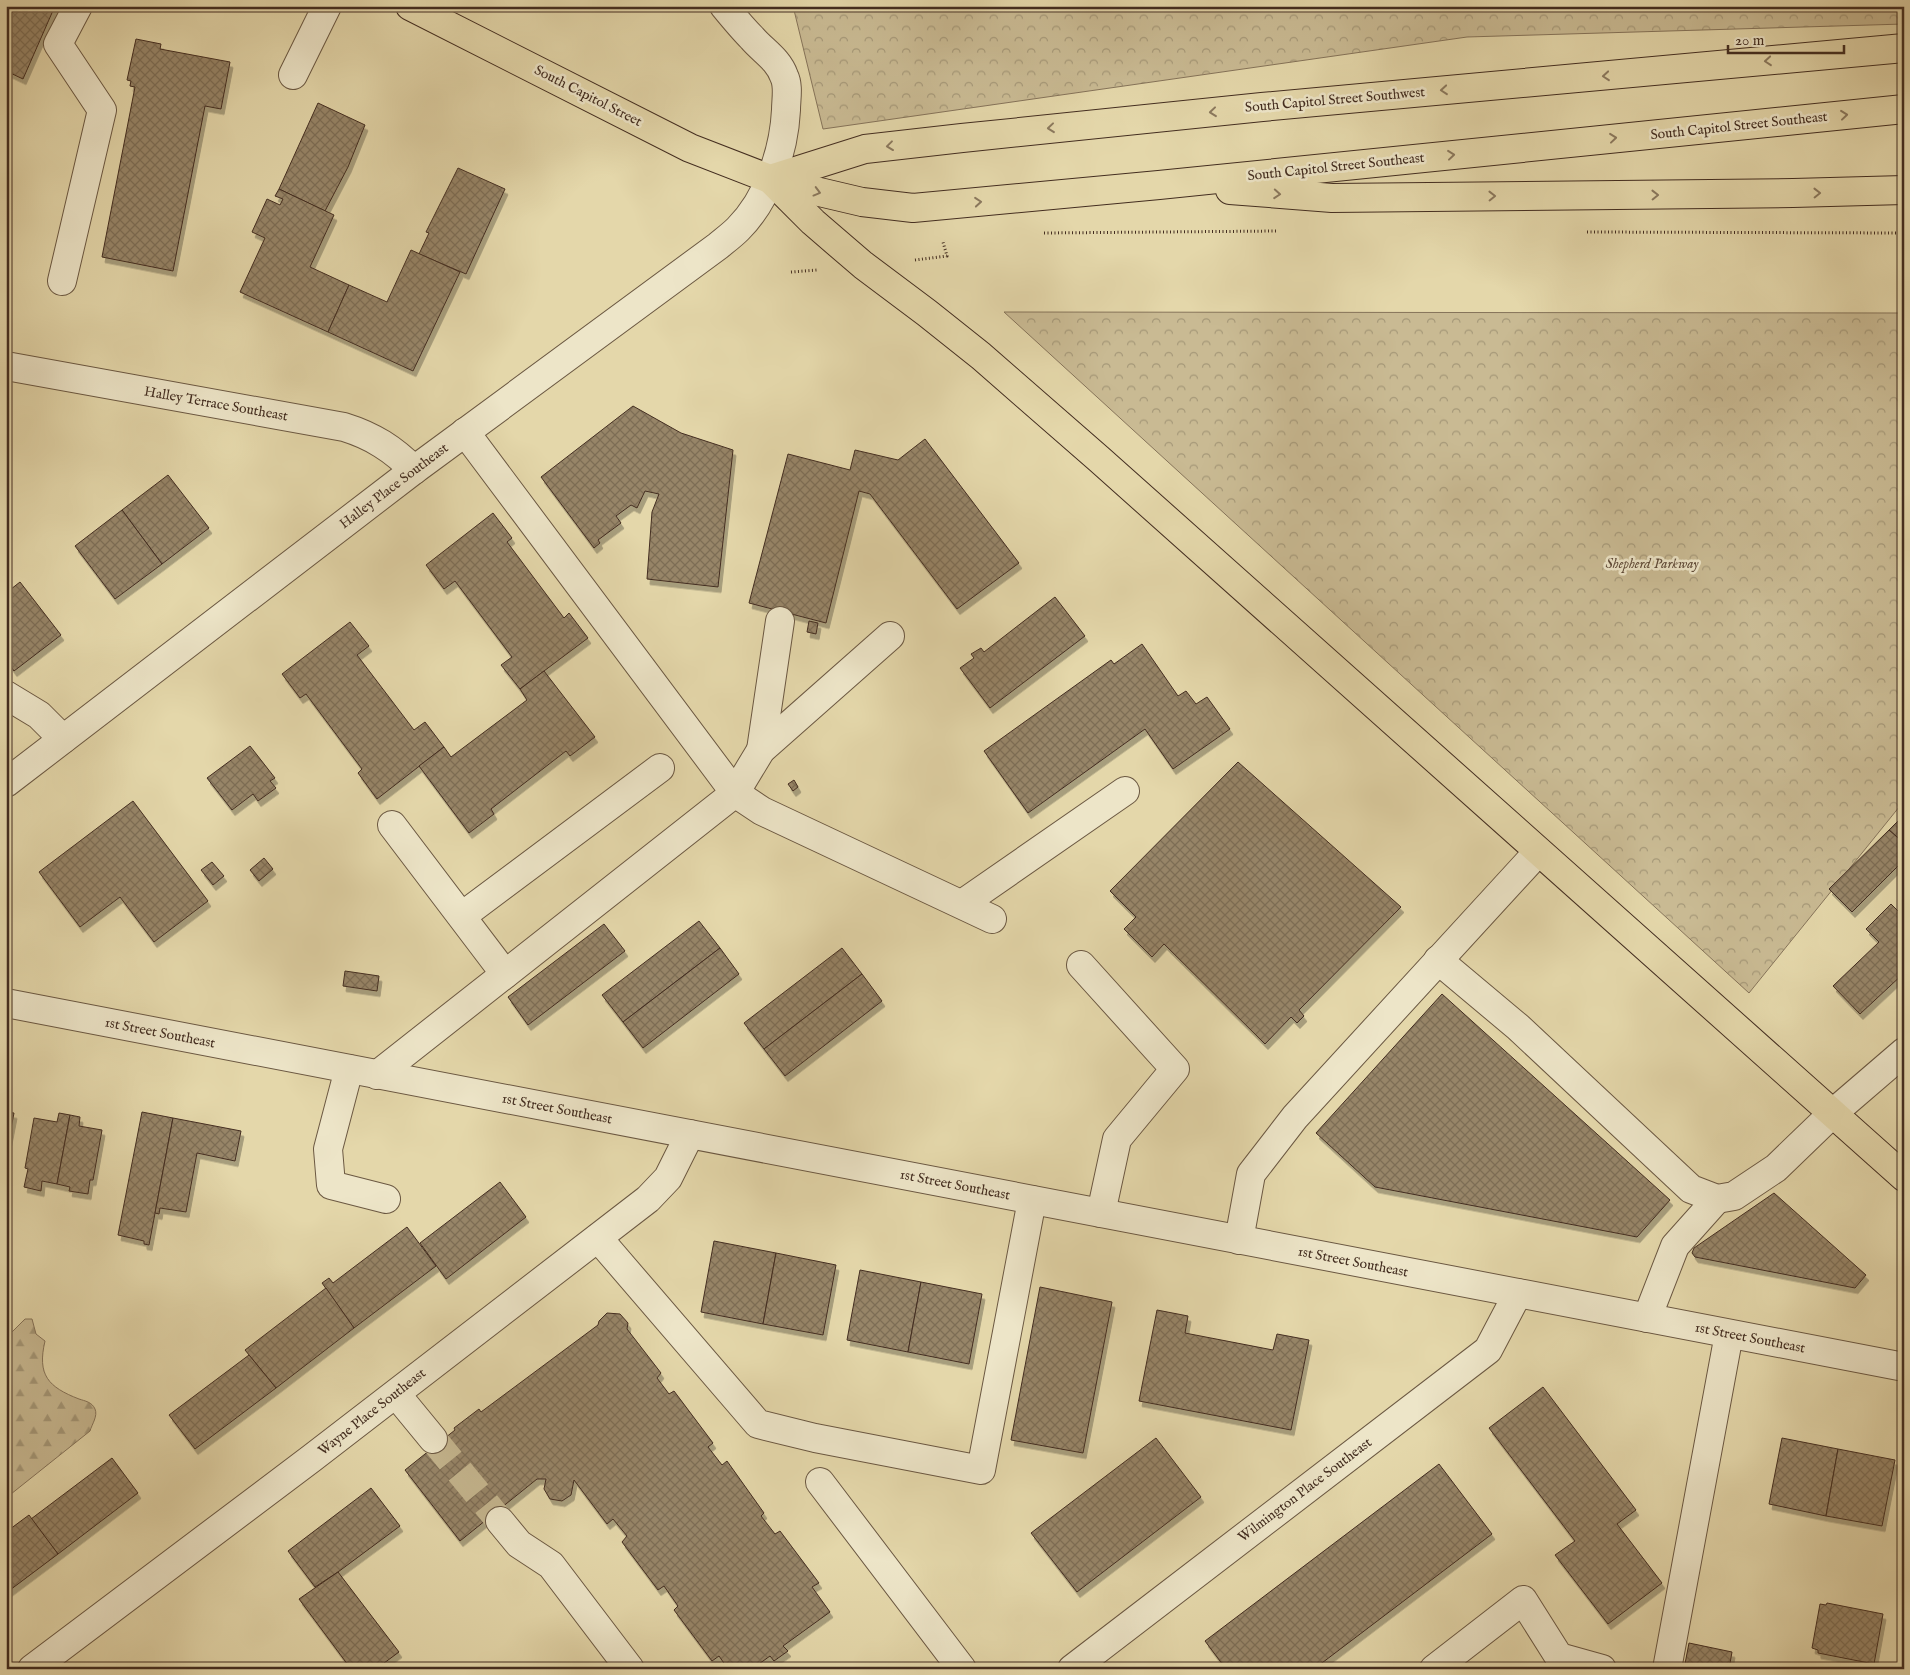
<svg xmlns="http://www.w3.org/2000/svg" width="1910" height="1675" viewBox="0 0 1910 1675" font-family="'IM FELL English',serif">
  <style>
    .forest { fill: url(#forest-firs); stroke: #86745a }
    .park { fill: url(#park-crowns); stroke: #86745a }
    .building { fill: url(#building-cross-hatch); stroke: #432d20; filter: url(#shadow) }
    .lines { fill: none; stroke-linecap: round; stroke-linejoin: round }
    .minor-tunnel { stroke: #c4b58e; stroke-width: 28; stroke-dasharray: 28 14; stroke-linecap: butt }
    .minor-casing { stroke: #6b5842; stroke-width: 30 }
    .major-casing { stroke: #432d20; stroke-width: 30 }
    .path { stroke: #432d20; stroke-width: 3; stroke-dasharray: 1 2.5; stroke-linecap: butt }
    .minor { stroke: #ede5c8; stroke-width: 28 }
    .major { stroke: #e4d7aa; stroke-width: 28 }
    .oneway { stroke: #8b795e }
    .labels { text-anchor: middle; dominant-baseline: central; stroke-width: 5; stroke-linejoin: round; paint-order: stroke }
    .street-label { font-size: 14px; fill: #432d20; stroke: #ede5c8 }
    .park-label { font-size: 14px; font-style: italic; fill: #5e4937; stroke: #ede5c8 }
  </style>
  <defs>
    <pattern id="forest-firs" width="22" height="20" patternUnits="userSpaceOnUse" patternTransform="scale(1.25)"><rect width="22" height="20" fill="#c9ba93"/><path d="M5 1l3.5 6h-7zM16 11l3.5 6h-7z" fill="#a59878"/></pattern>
    <pattern id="park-crowns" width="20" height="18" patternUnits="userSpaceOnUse" patternTransform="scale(1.25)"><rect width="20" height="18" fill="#c9ba93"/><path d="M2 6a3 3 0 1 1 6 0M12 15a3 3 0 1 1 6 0" fill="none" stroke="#a59878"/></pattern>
    <pattern id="building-cross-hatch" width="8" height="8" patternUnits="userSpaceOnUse" patternTransform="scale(1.25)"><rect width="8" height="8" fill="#978568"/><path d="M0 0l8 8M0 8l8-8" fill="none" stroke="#7d6d55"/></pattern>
    <filter id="shadow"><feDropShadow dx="3" dy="5.5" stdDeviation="0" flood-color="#0004"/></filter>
  </defs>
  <rect width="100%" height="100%" fill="#e4d7aa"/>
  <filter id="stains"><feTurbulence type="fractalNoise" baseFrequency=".004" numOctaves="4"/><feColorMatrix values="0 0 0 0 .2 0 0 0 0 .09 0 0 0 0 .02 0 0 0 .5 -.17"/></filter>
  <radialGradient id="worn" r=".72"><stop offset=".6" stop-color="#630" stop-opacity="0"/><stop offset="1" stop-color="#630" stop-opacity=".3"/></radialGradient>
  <path class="forest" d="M25,1319H32L36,1334L45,1341C37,1375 48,1387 79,1399C85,1401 92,1402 95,1409C98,1416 92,1424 90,1431L6,1498V1338Z"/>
  <g class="park">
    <polygon points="793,6 1904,6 1904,24 1467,37 823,129"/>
    <polygon points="1004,312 1904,313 1904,801 1749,993"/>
  </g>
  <g class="building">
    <polygon points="6,6 55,6 23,79 6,71"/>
    <polygon points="136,39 161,44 160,49 230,62 221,109 205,106 173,271 102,257 135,87 130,86 131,81 127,80"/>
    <polygon points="318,103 365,125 348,167 325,211 279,189"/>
    <polygon points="458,168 505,189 466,274 419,254 429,233 426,232"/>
    <polygon points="279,189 334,215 310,267 349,285 328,332 240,292 265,238 252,232 267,199 280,205 283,199 275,196"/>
    <polygon points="411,250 460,272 413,371 328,332 349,285 387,302"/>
    <polygon points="633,406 681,433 733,450 718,587 647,579 652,512 659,494 645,491 637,508 631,505 616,516 621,523 598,540 600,543 594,548 541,477"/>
    <polygon points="925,439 1019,563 957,609 870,494 859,491 826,623 749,603 788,454 850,470 855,450 898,460"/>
    <polygon points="168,475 209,528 162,564 122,510"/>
    <polygon points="122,510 162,564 115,599 75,546"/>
    <polygon points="493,513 512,538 507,542 564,618 569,613 588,638 520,689 501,665 512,657 455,581 444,589 426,565"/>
    <polygon points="20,582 61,635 14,671 6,660 6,593"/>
    <polygon points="1055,597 1085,636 990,708 960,668 974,658 971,654 981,648 984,652"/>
    <polygon points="809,621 818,623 816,634 807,632"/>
    <polygon points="350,622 369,646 357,655 414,730 425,722 444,747 377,799 358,773 362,769 306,694 300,698 282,674"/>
    <polygon points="1142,644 1178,696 1186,691 1196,704 1207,697 1230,729 1173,769 1145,729 1028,813 984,751 1111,660 1114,664"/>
    <polygon points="544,671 595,737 570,756 566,751 491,809 494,814 469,833 419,766 444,747 451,757 527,700 520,689"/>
    <polygon points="250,746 275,778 270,781 276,788 258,801 253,794 232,810 207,778"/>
    <polygon points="1238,762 1401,907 1299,1010 1304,1016 1297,1023 1291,1017 1265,1044 1164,944 1152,957 1124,929 1136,917 1110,891"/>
    <polygon points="794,780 798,787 793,791 788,784"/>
    <polygon points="133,801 208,901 154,942 120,897 80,927 39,872"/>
    <polygon points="1904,815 1904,843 1889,830"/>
    <polygon points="1889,830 1904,843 1904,860 1852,912 1829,889"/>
    <polygon points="264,858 273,869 259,881 250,870"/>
    <polygon points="212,862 224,876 213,885 201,870"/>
    <polygon points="1891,904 1901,914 1904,912 1904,973 1860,1014 1833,986 1879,942 1866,929"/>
    <polygon points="699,921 720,948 623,1022 602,995"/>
    <polygon points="604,924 625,951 528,1025 508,997"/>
    <polygon points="720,948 739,974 643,1048 623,1022"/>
    <polygon points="842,948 862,974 764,1049 744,1023"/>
    <polygon points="345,971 379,976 377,991 343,986"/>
    <polygon points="862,974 882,1001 785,1076 764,1049"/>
    <polygon points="1442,994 1670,1200 1637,1237 1375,1187 1316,1133"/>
    <polygon points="6,1112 14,1113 6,1154"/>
    <polygon points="142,1112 173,1118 149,1245 144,1244 144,1241 118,1235"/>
    <polygon points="59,1113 70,1115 57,1184 42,1181 41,1191 24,1187 28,1169 25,1168 34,1118 57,1122"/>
    <polygon points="70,1115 80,1117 79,1126 102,1130 93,1180 90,1180 88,1194 69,1191 70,1187 57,1184"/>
    <polygon points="173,1118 241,1131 235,1161 197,1153 186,1212 160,1208 159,1214 155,1213"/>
    <polygon points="500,1182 526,1217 446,1279 420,1243"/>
    <polygon points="1774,1193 1866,1275 1855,1288 1695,1257 1692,1253 1694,1248"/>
    <polygon points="407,1227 436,1266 354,1328 322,1283 329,1278 333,1283"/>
    <polygon points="714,1241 776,1253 763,1324 701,1312"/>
    <polygon points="776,1253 836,1265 823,1335 763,1324"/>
    <polygon points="860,1270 921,1282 908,1352 847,1340"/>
    <polygon points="921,1282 982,1294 969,1364 908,1352"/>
    <polygon points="1040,1287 1112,1302 1083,1453 1011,1440"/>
    <polygon points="326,1288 354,1328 276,1388 245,1350"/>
    <polygon points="1157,1310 1188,1316 1185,1333 1273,1350 1277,1334 1309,1340 1291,1430 1139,1401"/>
    <polygon points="607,1313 620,1314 628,1323 627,1329 661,1373 657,1378 669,1394 674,1391 713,1443 708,1447 722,1465 727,1461 764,1513 761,1516 775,1534 780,1531 819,1583 812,1587 830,1612 783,1646 788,1651 774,1661 770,1656 752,1669 728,1669 719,1656 712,1661 674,1610 678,1606 664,1586 658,1590 622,1542 627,1536 613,1519 607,1524 574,1480 571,1495 562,1501 550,1499 544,1489 546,1479 537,1479 460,1541 405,1470 455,1430 454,1428 479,1409 481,1412 598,1325 599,1321"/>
    <polygon points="249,1355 276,1388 195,1449 169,1415"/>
    <polygon points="1543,1387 1636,1510 1617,1524 1662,1583 1608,1624 1555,1555 1575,1541 1489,1428"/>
    <polygon points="1156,1438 1201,1497 1077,1592 1031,1533"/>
    <polygon points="1782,1438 1838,1449 1826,1516 1769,1504"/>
    <polygon points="1838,1449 1895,1460 1882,1526 1826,1516"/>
    <polygon points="112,1458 138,1493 58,1554 31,1519"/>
    <polygon points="1439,1464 1492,1534 1314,1669 1226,1669 1205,1641"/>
    <polygon points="371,1488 400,1526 338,1572 315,1587 288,1551"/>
    <polygon points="29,1515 58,1554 6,1593 6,1532"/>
    <polygon points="338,1572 399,1652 376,1669 351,1669 299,1599"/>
    <polygon points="1827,1603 1883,1614 1874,1664 1818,1653 1818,1650 1812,1648 1820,1604 1826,1605"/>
    <polygon points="1689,1643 1732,1652 1729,1669 1684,1669"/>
  </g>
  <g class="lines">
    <polyline class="minor-tunnel" points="433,1439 500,1521"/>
    <g class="minor-casing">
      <g id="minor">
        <polyline points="293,75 327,6"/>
        <polyline points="62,281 102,110 58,44 78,6"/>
        <path d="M6,366L344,427C373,436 393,449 414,470"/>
        <polyline points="890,636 761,750 735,793 762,811 992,919"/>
        <polyline points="6,695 39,715 63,739"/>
        <polyline points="761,750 780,621"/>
        <path d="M6,783L414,470L718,246C724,241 732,235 738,229C768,199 784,151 786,110C786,99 789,86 784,76C778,59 763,51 752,38C742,28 733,17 724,6"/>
        <polyline points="392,825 505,974"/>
        <polyline points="962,904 1125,791"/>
        <polyline points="462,916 660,768"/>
        <polyline points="1438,960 1518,1027 1691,1189 1717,1199 1734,1196 1776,1168 1833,1113 1904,1052"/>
        <polyline points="1081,965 1175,1069 1117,1139 1101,1213"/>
        <polyline points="6,1003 1904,1367"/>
        <polyline points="349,1069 328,1149 331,1185 386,1199"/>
        <polyline points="377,1075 735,793 465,432"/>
        <polyline points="598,1238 758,1424 815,1438 981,1470 1032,1200"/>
        <polyline points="1239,1240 1251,1174 1295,1117 1538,852"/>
        <polyline points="1647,1318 1675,1246 1717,1199"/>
        <polyline points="396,1394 433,1439"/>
        <polyline points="820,1482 962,1669"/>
        <polyline points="500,1521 519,1544 551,1565 630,1669"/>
        <polyline points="32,1669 312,1458 648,1199 668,1178 690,1134"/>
        <polyline points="1072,1669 1488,1350 1518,1293"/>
        <polyline points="1434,1669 1523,1600 1559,1657 1602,1669"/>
        <polyline points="1667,1669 1729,1334"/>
      </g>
    </g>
    <g class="major-casing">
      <g id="major">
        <polyline points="410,6 690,148 770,179 811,190 862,202 913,208 1159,185 1904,109"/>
        <polyline points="770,179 865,149 962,138 1262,107 1904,48"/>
        <polyline points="771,180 813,222 863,265 927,313 981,356 1099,459 1904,1177"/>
        <polyline points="1230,190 1332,198 1793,193 1904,190"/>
      </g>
    </g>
    <g class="path">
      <polyline points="1587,232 1904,233"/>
      <polyline points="1044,233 1278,231"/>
      <polyline points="915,260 947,256 943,242 945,241"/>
      <polyline points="791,272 817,270"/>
    </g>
    <use href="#minor" class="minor"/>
    <use href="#major" class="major"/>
  </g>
  <defs><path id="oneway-chevron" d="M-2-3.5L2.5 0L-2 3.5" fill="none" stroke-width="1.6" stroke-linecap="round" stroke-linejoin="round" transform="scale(1.25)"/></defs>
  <g class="oneway">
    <use href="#oneway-chevron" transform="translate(1768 61) rotate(175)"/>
    <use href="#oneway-chevron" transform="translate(1606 76) rotate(175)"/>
    <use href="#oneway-chevron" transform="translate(1444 90) rotate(175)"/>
    <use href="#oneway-chevron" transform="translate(1213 112) rotate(174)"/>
    <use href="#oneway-chevron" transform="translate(1844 115) rotate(-6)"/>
    <use href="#oneway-chevron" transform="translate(1051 128) rotate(174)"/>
    <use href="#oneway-chevron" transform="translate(1613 138) rotate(-6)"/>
    <use href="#oneway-chevron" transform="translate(890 146) rotate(173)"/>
    <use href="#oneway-chevron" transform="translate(1451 155) rotate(-6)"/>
    <use href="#oneway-chevron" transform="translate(817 192) rotate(15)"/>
    <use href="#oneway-chevron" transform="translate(1817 193) rotate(-1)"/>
    <use href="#oneway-chevron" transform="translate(1277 194) rotate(4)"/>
    <use href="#oneway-chevron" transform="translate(1655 195) rotate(-1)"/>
    <use href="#oneway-chevron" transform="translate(1492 196) rotate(-1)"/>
    <use href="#oneway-chevron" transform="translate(978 202) rotate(-5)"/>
  </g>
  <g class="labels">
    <g class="street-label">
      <text transform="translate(588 96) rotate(27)">South Capitol Street</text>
      <text transform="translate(1335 100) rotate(-5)">South Capitol Street Southwest</text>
      <text transform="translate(1739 126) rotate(-6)">South Capitol Street Southeast</text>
      <text transform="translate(1336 167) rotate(-6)">South Capitol Street Southeast</text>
      <text transform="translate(216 404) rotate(10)">Halley Terrace Southeast</text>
      <text transform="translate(394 486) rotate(-37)">Halley Place Southeast</text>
      <text transform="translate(160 1033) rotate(11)">1st Street Southeast</text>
      <text transform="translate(557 1109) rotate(11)">1st Street Southeast</text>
      <text transform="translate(955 1185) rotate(11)">1st Street Southeast</text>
      <text transform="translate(1353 1262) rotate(11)">1st Street Southeast</text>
      <text transform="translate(1750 1338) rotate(11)">1st Street Southeast</text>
      <text transform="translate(372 1412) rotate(-38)">Wayne Place Southeast</text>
      <text transform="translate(1305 1490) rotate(-37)">Wilmington Place Southeast</text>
    </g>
    <g class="park-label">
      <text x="1652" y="564">Shepherd Parkway</text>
    </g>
  </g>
  <rect width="1910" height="1675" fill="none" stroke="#e4d7aa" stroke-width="25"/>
  <rect x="8" y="8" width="1895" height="1660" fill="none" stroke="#432d20" stroke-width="2.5"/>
  <rect x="12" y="12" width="1885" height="1650" fill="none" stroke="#432d20"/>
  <path d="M1728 45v8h116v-8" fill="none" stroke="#432d20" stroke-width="2.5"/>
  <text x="1735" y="45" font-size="15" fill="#432d20" stroke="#ede5c8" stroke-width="4" paint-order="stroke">20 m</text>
  <rect width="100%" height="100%" filter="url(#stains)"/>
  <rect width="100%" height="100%" fill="url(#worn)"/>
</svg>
